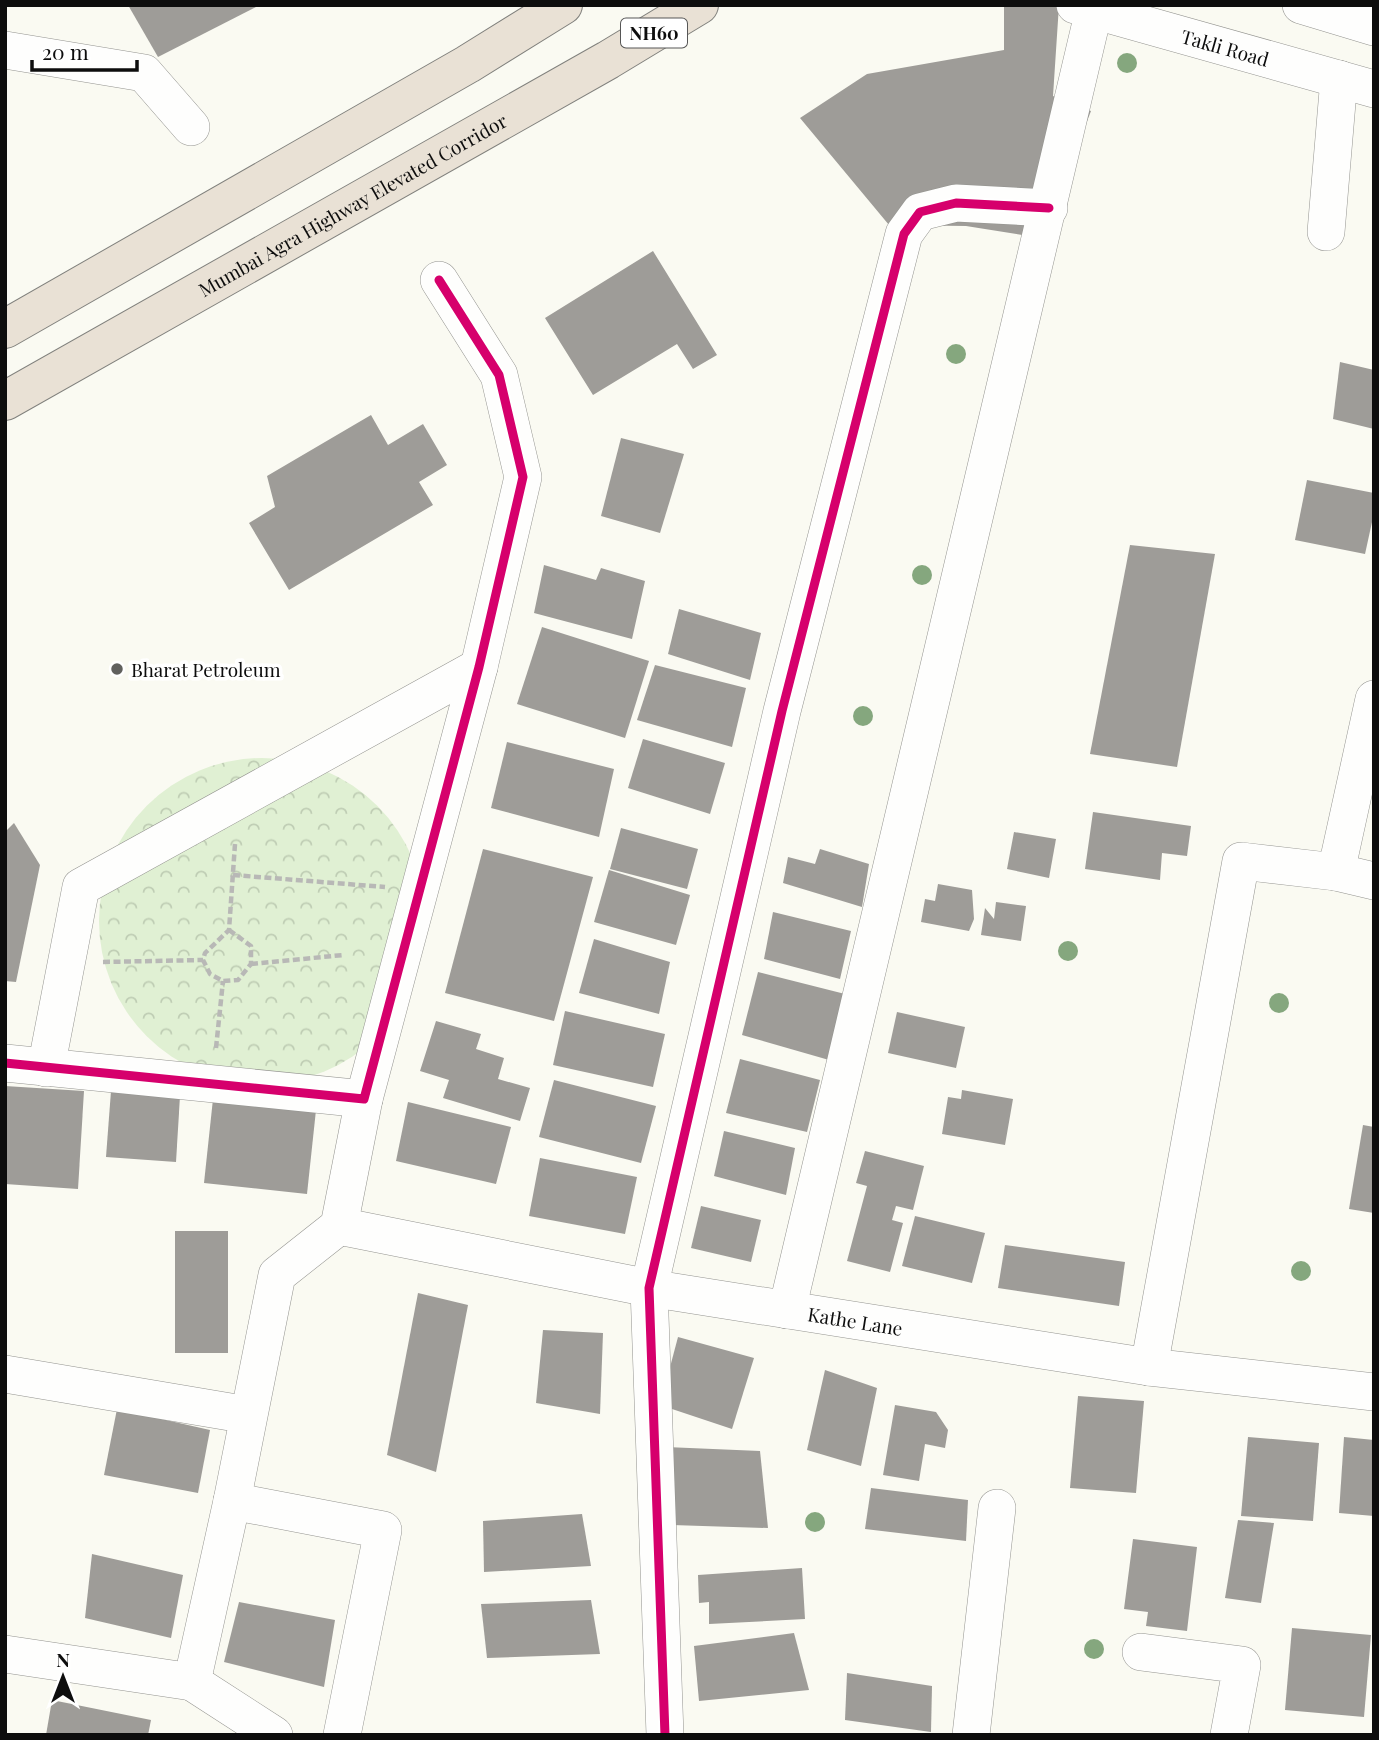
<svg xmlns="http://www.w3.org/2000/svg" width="1379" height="1740" viewBox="0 0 1379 1740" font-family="'Playfair Display',serif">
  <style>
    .park { fill: url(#park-crowns) }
    .building { fill: #9e9c98 }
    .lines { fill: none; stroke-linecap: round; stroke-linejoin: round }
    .minor-casing { stroke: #949490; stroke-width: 38 }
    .highway-casing { stroke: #81817d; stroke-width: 40 }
    .path { stroke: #b8b8b6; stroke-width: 4.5; stroke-dasharray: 7 3.5; stroke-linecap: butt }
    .minor { stroke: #fefefd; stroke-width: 37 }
    .highway { stroke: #e9e1d5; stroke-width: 38 }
    .cycleway-casing { stroke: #fff; stroke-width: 13 }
    .cycleway { stroke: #d6006c; stroke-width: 9 }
    .tree { fill: #85a77e }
    .poi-dot { fill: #60605d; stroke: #fff; stroke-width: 2.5 }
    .labels { text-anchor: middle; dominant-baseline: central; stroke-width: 7; stroke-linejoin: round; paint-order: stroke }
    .shield { fill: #fff; stroke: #565656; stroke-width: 2 }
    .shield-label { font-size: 18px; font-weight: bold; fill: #0d0d0d }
    .street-label { font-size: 19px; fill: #0d0d0d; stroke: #fff }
    .poi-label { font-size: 19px; fill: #0d0d0d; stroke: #fff; text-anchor: start }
  </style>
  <defs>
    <pattern id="park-crowns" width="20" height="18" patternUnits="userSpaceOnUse" patternTransform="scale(1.75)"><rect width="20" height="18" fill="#e0f0d3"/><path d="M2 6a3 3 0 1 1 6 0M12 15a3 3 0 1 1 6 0" fill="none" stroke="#bfcdb4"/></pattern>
  </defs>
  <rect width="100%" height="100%" fill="#fafaf2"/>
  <circle class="park" cx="262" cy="921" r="163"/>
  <g class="building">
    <polygon points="128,5 260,5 158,57"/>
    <polygon points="1004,5 1059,5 1053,96 1091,111 1042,238 966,226 889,225 800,118 867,74 1004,50"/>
    <polygon points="653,251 717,355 693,369 677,344 593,395 545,318"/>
    <polygon points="1340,362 1374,370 1374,429 1333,419"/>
    <polygon points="371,415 388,445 423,424 447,465 419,482 433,505 289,590 249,523 275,507 267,476"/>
    <polygon points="621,438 684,454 660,533 601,516"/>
    <polygon points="1307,480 1374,493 1374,513 1365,554 1295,540"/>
    <polygon points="1130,545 1215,554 1177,767 1090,754"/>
    <polygon points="544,565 596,580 601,568 645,581 632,639 534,613"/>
    <polygon points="679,609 761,633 750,680 668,654"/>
    <polygon points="542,627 649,661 625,738 517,704"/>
    <polygon points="655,665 746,688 732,747 637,720"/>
    <polygon points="643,739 725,763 710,814 628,788"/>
    <polygon points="507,742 614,769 599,837 491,808"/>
    <polygon points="1093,812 1191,826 1187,856 1162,853 1160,880 1085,869"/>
    <polygon points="14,823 40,865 16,982 5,981 5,832"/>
    <polygon points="621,828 698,849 687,889 610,869"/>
    <polygon points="1014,832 1056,839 1049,878 1007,869"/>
    <polygon points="483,849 593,877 554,1021 445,993"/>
    <polygon points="820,849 869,864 862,907 783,883 788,857 815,864"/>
    <polygon points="609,870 690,895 676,945 594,922"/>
    <polygon points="938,884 972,890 974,919 969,931 921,922 925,899 935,901"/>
    <polygon points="996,902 1026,906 1021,941 981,935 985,908 994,919"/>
    <polygon points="773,912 851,931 840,979 764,959"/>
    <polygon points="594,939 670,962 659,1014 579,993"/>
    <polygon points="758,972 845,994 829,1060 742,1035"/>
    <polygon points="565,1011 665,1034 653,1087 553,1065"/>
    <polygon points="897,1012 965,1027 956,1068 888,1053"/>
    <polygon points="436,1021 481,1034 476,1049 504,1058 498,1079 530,1088 520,1121 443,1098 449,1080 420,1071"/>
    <polygon points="740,1059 820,1080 807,1132 726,1113"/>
    <polygon points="554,1080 656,1106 641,1163 539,1137"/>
    <polygon points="5,1086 84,1091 78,1189 5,1184"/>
    <polygon points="962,1090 1013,1099 1005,1145 942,1134 948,1097 961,1099"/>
    <polygon points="111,1091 180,1096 176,1162 106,1157"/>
    <polygon points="213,1099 316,1110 307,1194 204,1183"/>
    <polygon points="408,1102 511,1127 496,1184 396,1161"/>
    <polygon points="1363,1125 1374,1127 1374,1213 1349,1209"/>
    <polygon points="724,1131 795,1148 786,1195 714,1176"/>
    <polygon points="865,1151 924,1166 913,1210 896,1206 892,1220 903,1223 890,1272 847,1261 867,1186 856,1183"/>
    <polygon points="540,1158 637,1177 625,1234 529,1216"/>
    <polygon points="701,1206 761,1220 751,1262 691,1248"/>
    <polygon points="915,1216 985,1233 972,1283 902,1266"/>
    <rect x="175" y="1231" width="53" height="122"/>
    <polygon points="1005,1245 1125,1262 1119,1306 998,1288"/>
    <polygon points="418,1293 468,1305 436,1472 387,1455"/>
    <polygon points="543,1330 603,1333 600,1414 536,1403"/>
    <polygon points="678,1337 754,1358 732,1429 660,1405"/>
    <polygon points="825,1370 877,1388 861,1466 807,1450"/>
    <polygon points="1078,1396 1144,1401 1136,1493 1070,1488"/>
    <polygon points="895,1405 936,1412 948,1430 945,1448 925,1444 919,1481 883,1475"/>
    <polygon points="117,1409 210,1430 198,1493 104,1475"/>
    <polygon points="1248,1437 1319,1443 1313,1521 1241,1516"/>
    <polygon points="1344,1437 1374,1440 1374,1516 1339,1513"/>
    <polygon points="666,1447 760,1451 768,1528 672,1525"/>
    <polygon points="871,1488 968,1500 966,1541 865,1529"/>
    <polygon points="582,1514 591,1566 484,1572 483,1521"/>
    <polygon points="1238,1520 1274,1523 1261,1603 1225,1598"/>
    <polygon points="1133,1539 1197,1547 1187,1631 1146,1626 1148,1612 1124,1609"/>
    <polygon points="92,1554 183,1575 171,1638 85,1618"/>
    <polygon points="802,1568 805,1619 709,1624 709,1602 699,1603 698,1575"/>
    <polygon points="591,1600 600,1654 487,1658 481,1604"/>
    <polygon points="239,1602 335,1620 324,1687 224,1662"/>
    <polygon points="1292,1628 1371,1635 1364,1717 1285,1710"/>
    <polygon points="794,1633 809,1690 699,1701 694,1646"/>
    <polygon points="847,1673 932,1686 931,1732 845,1720"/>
    <polygon points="52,1700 151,1720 148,1735 46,1735"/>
  </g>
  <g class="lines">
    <g class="minor-casing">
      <g id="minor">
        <path id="s1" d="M1075,5L1374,89"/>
        <polyline points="1301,5 1374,27"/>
        <polyline points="5,50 144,73 191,127"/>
        <polyline points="1326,232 1339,79"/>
        <polyline points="1336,872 1374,881"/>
        <polyline points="5,1063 364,1099 479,667 523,477 499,375 439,280"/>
        <polyline points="46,1068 81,887 479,667"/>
        <path id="s2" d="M339,1226L649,1288L1149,1367L1374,1392"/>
        <polyline points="787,1310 1094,10 1099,5"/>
        <polyline points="1149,1367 1241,861 1336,872 1374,699"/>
        <polyline points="5,1374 248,1415"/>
        <polyline points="232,1501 383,1530 342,1735"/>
        <polyline points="1141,1652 1242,1665 1229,1735"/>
        <polyline points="5,1654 192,1682 232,1501 277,1275 339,1226 364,1099"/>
        <polyline points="192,1682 274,1735"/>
        <polyline points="665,1735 649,1288 782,711 904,234 920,212 956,203 1049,208"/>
        <polyline points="971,1735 997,1508"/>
      </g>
    </g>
    <g class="highway-casing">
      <g id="highway">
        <polyline points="5,329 468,64 563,5"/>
        <path id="s3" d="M5,401L608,60L699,5"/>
      </g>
    </g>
    <g class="path">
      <polyline points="233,875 385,887"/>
      <polyline points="229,930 251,946 251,964 238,980 223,981 210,974 203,960 205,953 229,930 235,844"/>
      <polyline points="103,962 203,960"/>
      <polyline points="251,964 343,955"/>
      <polyline points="216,1048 223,981"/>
    </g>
    <use href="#minor" class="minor"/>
    <use href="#highway" class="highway"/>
    <g class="cycleway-casing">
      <g id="cycleway">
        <polyline points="5,1063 364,1099 479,667 523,477 499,375 439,280"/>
        <polyline points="665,1735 649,1288 782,711 904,234 920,212 956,203 1049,208"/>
      </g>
    </g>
    <use href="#cycleway" class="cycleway"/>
  </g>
  <g class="tree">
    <circle cx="1127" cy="63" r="10"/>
    <circle cx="956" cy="354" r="10"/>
    <circle cx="922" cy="575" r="10"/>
    <circle cx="863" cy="716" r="10"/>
    <circle cx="1068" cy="951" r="10"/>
    <circle cx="1279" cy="1003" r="10"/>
    <circle cx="1301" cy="1271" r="10"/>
    <circle cx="815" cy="1522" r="10"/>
    <circle cx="1094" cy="1649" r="10"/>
  </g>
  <circle class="poi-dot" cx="117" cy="669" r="7"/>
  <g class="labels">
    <rect class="shield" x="621" y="18.5" width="66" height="29" rx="5"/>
    <g class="shield-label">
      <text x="654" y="33">NH60</text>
    </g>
    <g class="street-label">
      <text stroke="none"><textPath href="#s1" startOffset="156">Takli Road</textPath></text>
      <text stroke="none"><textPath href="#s3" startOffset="399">Mumbai Agra Highway Elevated Corridor</textPath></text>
      <text stroke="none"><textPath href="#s2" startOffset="525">Kathe Lane</textPath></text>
    </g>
    <g class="poi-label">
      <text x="131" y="669">Bharat Petroleum</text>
    </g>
  </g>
  <rect width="1379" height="1740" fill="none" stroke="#0d0d0d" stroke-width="14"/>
  <g transform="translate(63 1677)" stroke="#ffffff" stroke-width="5" paint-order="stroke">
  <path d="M0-5L12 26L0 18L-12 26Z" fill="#0d0d0d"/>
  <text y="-10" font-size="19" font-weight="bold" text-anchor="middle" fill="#0d0d0d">N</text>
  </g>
  <path d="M32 60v10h105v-10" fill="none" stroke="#0d0d0d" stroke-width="3.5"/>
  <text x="42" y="60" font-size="21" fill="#0d0d0d" stroke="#ffffff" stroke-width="5" paint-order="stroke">20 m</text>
</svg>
